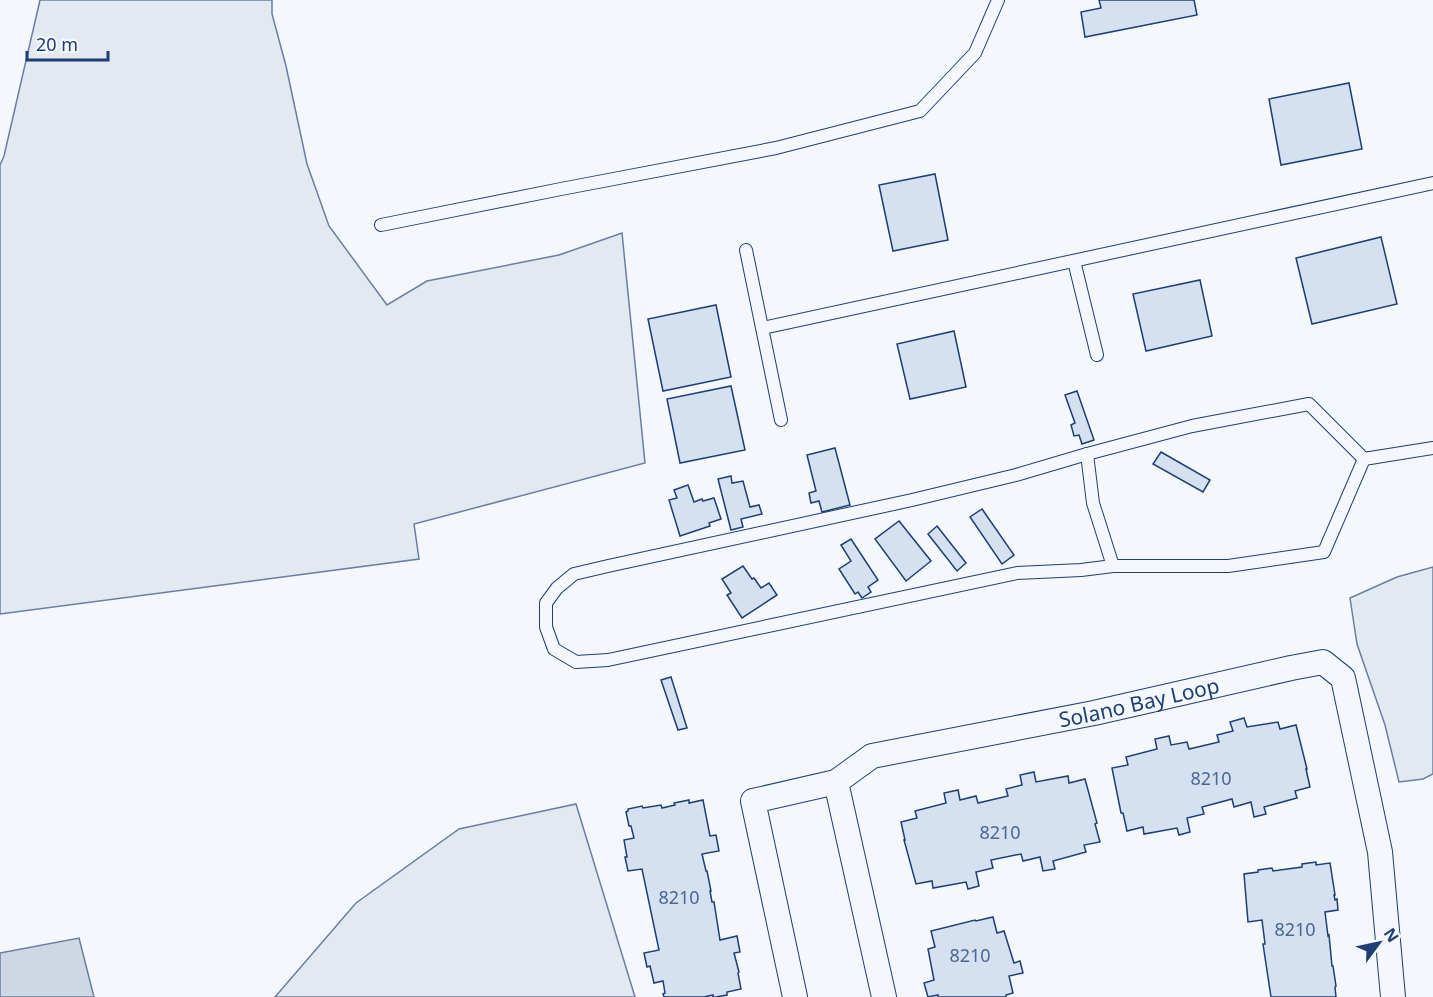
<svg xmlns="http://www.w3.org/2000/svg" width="1433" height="997" viewBox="0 0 1433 997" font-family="'Noto Sans',sans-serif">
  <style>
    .green { fill: #e3e9f0; stroke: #687fa3; stroke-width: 1.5 }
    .water { fill: #cfd7e4; stroke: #687fa3; stroke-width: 1.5 }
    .building { fill: #d5e0f0; stroke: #1d3f73; stroke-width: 1.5 }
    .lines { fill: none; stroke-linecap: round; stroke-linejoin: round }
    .lane-casing { stroke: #1d3f73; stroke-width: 14 }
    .street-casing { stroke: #1d3f73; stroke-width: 26 }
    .lane { stroke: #f4f7fb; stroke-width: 12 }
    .street { stroke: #f4f7fb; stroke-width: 24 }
    .labels { text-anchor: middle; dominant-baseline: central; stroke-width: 4.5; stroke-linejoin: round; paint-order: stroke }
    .number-label { font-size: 18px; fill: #4b6792 }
    .street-label { font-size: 21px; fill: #1d3f73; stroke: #f4f7fb }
  </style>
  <rect width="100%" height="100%" fill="#f4f7fb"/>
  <g class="green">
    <polygon points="40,0 272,0 272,14 286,66 307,164 329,226 387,305 427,281 559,255 622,233 645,463 414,524 419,559 0,614 0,165 4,156"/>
    <polygon points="1433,567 1433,774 1423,779 1399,782 1385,725 1357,644 1350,598 1397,577"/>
    <polygon points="576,804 635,997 275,997 356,903 459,829"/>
  </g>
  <polygon class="water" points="79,938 94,997 0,997 0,953"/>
  <g class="building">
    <polygon points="1099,0 1194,0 1197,15 1085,37 1081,12 1101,8"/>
    <polygon points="1349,83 1362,149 1281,165 1269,99"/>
    <polygon points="935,174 948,240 893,251 879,185"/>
    <polygon points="1381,237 1397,304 1312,324 1296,258"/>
    <polygon points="1200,280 1212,336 1146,351 1133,294"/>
    <polygon points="716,305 731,377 663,391 648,319"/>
    <polygon points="954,331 966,387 910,399 897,344"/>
    <polygon points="731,386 745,450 680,463 667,399"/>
    <polygon points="1077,391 1094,440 1082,444 1079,435 1074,436 1071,425 1075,423 1065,395"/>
    <polygon points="835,448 850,505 822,512 819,501 811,503 809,493 816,491 807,455"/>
    <polygon points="1161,452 1210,480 1203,492 1153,464"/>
    <polygon points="731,476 732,483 743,481 750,507 759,505 762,514 741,519 743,527 731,530 718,479"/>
    <polygon points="688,485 694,502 702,499 703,501 714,498 721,519 709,523 710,526 680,536 669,500 677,498 674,490"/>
    <polygon points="982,509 1014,555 1002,564 970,517"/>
    <polygon points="899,521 931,561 906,581 875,539"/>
    <polygon points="937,526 966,563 957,571 928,534"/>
    <polygon points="851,539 878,580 868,587 871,592 862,598 858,592 855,594 839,569 851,561 841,545"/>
    <polygon points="743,566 752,579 754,578 761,588 769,583 777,595 742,618 727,595 731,593 722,579"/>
    <polygon points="671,677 687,728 678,730 661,680"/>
    <polygon points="1244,718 1247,727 1278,722 1280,729 1296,725 1307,769 1306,769 1310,787 1295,791 1297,798 1264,807 1266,814 1254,817 1251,802 1234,807 1232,799 1202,807 1204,814 1187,818 1190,832 1179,835 1177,828 1144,834 1143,827 1127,831 1123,813 1121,813 1112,768 1128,765 1126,757 1157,749 1155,739 1169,736 1171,745 1187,742 1189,749 1219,742 1217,735 1233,731 1230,722"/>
    <polygon points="1034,772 1036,782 1068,776 1069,783 1085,779 1097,823 1095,824 1100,842 1084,845 1086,852 1053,861 1055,869 1043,871 1040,857 1023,861 1021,854 991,860 993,868 976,872 979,886 968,889 966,882 933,888 932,881 916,884 904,840 905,840 901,822 917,818 915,811 946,803 944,793 958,790 960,800 976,796 978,803 1008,796 1006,789 1022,785 1020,775"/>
    <polygon points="689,800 689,803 703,800 710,836 716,835 719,851 702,854 706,871 707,871 711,891 710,891 712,902 714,902 720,940 737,936 740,952 734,953 739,972 738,973 741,989 727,992 727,995 716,997 713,997 713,995 704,997 664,997 663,994 665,993 663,981 654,983 650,966 647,967 644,953 659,950 642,869 628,871 625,857 627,857 624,840 634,838 631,826 629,826 626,812 628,811 628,809 642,806 643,808 661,805 662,808 675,805 674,803"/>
    <polygon points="1316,862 1316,865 1330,863 1335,895 1334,895 1335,900 1337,899 1338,910 1325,912 1328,936 1329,935 1332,966 1333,966 1336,986 1335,987 1336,997 1271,997 1263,944 1265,944 1262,920 1248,922 1244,874 1258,872 1258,870 1272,868 1273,871 1302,867 1302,864"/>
    <polygon points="993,917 997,933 1004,931 1014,963 1020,961 1023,973 1009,976 1013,993 1006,995 1006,997 938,997 938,995 928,997 924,983 934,980 928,949 935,947 931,931 975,920 976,921"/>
  </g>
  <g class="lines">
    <g class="lane-casing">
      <g id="lane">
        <polyline points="381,225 561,189 776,148 920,111 975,53 998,0"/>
        <polyline points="746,250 781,420"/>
        <polyline points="1074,261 1097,355"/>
        <polyline points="763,328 1433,183"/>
        <polygon points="1309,404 1364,459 1324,552 1228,566 1113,566 1093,503 1087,454 1192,426"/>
        <polyline points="1087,454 1016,475 912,500 608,566 574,574 557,588 546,603 546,627 554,649 576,662 608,660 1017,573 1081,570 1113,566"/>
        <polyline points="1364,459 1433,448"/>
      </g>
    </g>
    <g class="street-casing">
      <g id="street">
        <polyline points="795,997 753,801 836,782"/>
        <path id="s1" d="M884,997L836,782L872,756L1094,713L1291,668L1323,662L1343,678L1380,852L1393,997"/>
      </g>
    </g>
    <use href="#lane" class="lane"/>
    <use href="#street" class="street"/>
  </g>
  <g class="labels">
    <g class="number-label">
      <text x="1211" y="778">8210</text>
      <text x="1000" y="832">8210</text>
      <text x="679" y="897">8210</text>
      <text x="1295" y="929">8210</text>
      <text x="970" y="955">8210</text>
    </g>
    <g class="street-label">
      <text stroke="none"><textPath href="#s1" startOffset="537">Solano Bay Loop</textPath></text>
    </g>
  </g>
  <g transform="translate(1379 943) rotate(57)" stroke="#f4f7fb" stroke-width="4.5" paint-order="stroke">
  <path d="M0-4.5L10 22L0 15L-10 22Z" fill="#1d3f73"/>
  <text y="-9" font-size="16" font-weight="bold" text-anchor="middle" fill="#1d3f73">N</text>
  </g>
  <path d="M27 51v9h81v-9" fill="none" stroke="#1d3f73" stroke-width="3"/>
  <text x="36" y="51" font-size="18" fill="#1d3f73" stroke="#f4f7fb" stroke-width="4.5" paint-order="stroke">20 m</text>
</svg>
